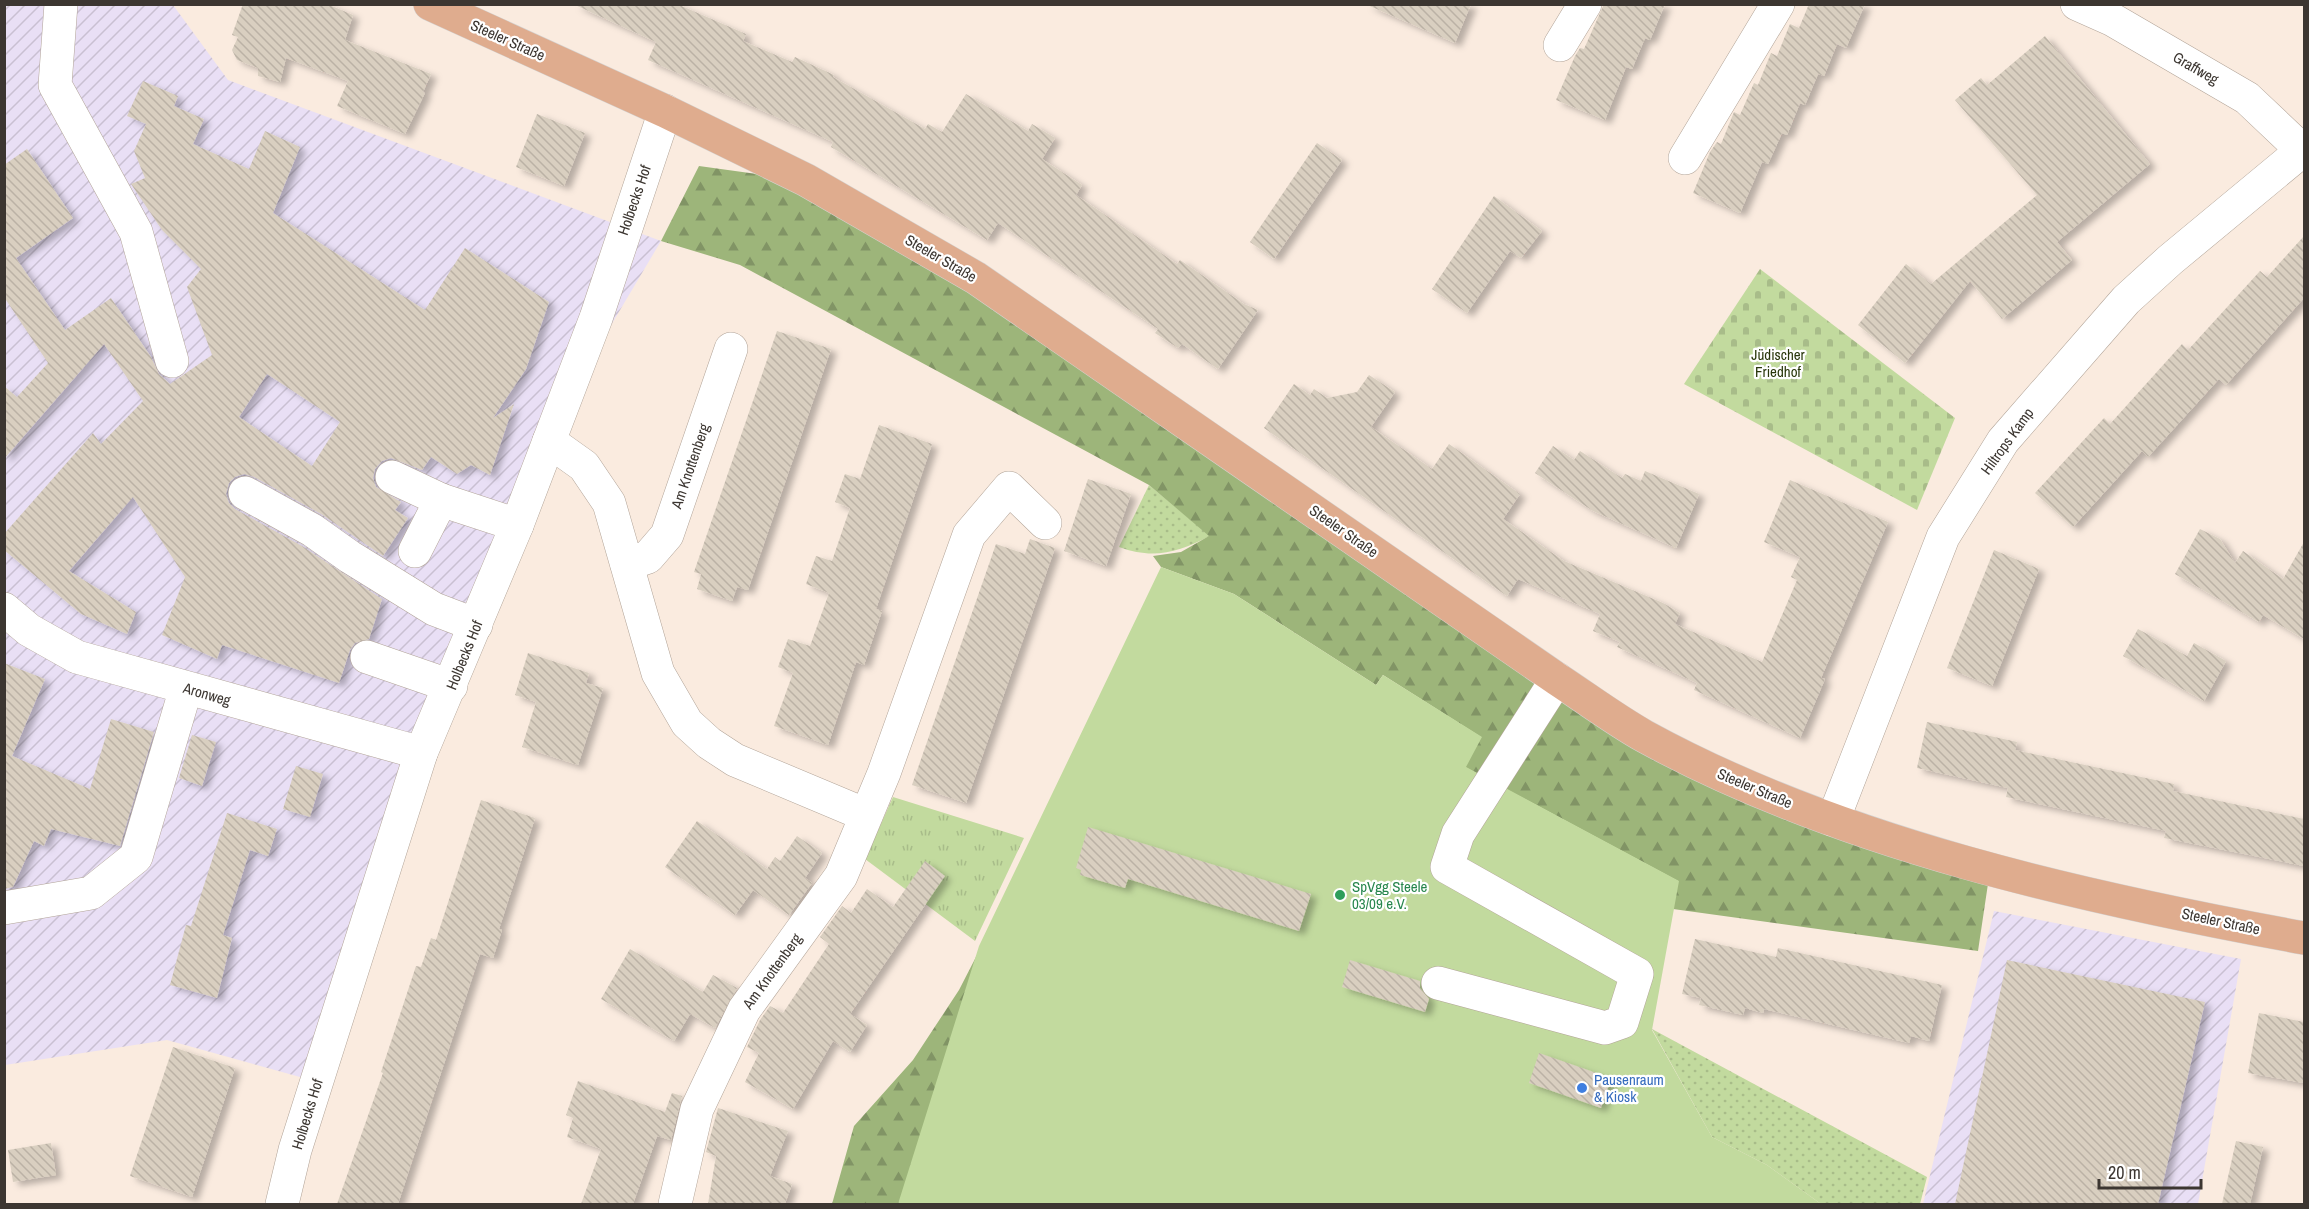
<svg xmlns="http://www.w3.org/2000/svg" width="2309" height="1209" viewBox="0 0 2309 1209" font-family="'Archivo Narrow',sans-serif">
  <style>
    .industrial { fill: url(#industrial-furrows) }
    .grass { fill: url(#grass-dots) }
    .forest { fill: url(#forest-firs) }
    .cemetery { fill: url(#cemetery-stones) }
    .park { fill: url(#park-tufts) }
    .pitch { fill: #c2da9e }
    .building { fill: url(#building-back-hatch); fill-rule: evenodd; filter: url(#shadow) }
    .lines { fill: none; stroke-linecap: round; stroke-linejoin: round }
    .minor-casing { stroke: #b2a498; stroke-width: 34 }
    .major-casing { stroke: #d4d3d2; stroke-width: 34 }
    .minor { stroke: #fff; stroke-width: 33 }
    .major { stroke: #dfac8e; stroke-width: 33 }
    .leisure-dot { fill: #2e9e5b; stroke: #fff; stroke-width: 2 }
    .shop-dot { fill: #3f7fe0; stroke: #fff; stroke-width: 2 }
    .labels { text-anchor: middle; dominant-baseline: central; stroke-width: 4.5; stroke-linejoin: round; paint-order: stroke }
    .street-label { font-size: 15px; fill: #3c3631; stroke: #fff }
    .park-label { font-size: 15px; fill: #29370b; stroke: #fff }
    .leisure-label { font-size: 15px; fill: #27864d; stroke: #fff; text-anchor: start }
    .shop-label { font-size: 15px; fill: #366cbe; stroke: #fff; text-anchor: start }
  </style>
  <defs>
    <pattern id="industrial-furrows" width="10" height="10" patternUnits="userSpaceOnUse" patternTransform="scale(1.5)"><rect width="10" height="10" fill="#e9dff5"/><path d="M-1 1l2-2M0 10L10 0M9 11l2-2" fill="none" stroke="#c9c0d2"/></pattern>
    <pattern id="grass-dots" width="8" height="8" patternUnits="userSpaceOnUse" patternTransform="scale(1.5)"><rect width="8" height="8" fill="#c2da9e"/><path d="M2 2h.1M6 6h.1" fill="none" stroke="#a8bc89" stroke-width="1.8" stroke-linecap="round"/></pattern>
    <pattern id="forest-firs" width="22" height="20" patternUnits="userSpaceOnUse" patternTransform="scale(1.5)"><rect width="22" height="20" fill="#9db57a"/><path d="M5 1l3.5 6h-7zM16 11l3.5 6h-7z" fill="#819465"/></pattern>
    <pattern id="cemetery-stones" width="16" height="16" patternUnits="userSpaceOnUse" patternTransform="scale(1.5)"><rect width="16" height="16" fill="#c2da9e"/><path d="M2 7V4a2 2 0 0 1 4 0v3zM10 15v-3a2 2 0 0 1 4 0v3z" fill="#a8bc89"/></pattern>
    <pattern id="park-tufts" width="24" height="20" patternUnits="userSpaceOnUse" patternTransform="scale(1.5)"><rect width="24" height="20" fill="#c2da9e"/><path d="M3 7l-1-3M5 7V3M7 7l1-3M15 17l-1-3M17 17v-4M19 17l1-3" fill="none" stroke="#a8bc89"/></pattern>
    <pattern id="building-back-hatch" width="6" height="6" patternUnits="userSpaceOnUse" patternTransform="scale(1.5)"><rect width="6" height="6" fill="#d9cfc0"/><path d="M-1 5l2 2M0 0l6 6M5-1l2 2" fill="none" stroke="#bbb2a5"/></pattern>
    <filter id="shadow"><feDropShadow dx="6" dy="4" stdDeviation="3" flood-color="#0004"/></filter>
  </defs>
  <rect width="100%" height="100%" fill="#faebdf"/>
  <g class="industrial">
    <polygon points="5,5 173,5 228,80 661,241 534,455 318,1082 167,1040 5,1065"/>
    <polygon points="1994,911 2241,959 2198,1204 1923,1204"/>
  </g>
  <g class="grass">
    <path d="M1149,485L1210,536C1178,552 1154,560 1119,547Z"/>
    <polygon points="1652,1029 1927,1177 1920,1204 1821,1204 1767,1165 1712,1137"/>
  </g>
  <g class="forest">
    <polygon points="699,166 806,181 1642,735 1989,877 1978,951 1673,909 1678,881 1465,767 1481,737 1383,675 1376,685 1234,594 1161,567 1153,556 1181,552 1209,536 1149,485 740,265 661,241"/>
    <polygon points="977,955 899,1204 832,1204 854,1126 913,1060 959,990"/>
  </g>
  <polygon class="cemetery" points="1760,269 1955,418 1917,510 1684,384"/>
  <polygon class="park" points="893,797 1024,838 975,941 865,859"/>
  <polygon class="pitch" points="1161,567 1234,594 1376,685 1383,675 1482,737 1466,767 1679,881 1652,1030 1712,1137 1767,1165 1821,1204 898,1204 979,946"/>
  <g class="building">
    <polygon points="243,4 327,4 353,15 345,40 431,74 423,92 425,93 405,134 337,106 348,81 286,58 280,82 258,76 258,68 237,60 232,50 238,37 232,35"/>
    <polygon points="573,4 677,4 746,34 743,41 792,62 795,57 834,75 833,77 925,129 928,124 942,132 966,94 1028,131 1032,124 1055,138 1042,159 1082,185 1076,195 1177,264 1180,260 1244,304 1258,310 1218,369 1182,344 1178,348 1155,333 1158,329 998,223 987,240 831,147 833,142 648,60 656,42"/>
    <polygon points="1365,4 1471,4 1455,43"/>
    <polygon points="1604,4 1665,4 1650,40 1645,38 1632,69 1626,67 1605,120 1556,100 1575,56 1580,48 1584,49"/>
    <polygon points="1809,4 1865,4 1846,48 1837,44 1824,76 1818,74 1805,105 1800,103 1787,135 1782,133 1768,164 1762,162 1740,213 1693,193 1710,152 1717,142 1721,144 1734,112 1740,115 1754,83 1758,85 1771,53 1777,56 1790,24 1799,28"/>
    <polygon points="2045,36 2150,164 2057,242 2072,260 2002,319 1970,281 1905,363 1858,325 1906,264 1931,284 2037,195 1955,100 1981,78 1987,85"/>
    <path d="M143,81L178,96L174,106L204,119L193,144L249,169L265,131L300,147L273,213L425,310L465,248L549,302L526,369L493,418L514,404L490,475L471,465L457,474L431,457L422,470L391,458L382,461L375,469L373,478L376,487L401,502L395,510L408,518L383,556L321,514L254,477L244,474L235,477L229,483L226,494L229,503L235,509L302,546L382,599L369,639L355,643L350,650L339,683L222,645L217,659L162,635L185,577L133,497L69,571L136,612L127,634L81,614L4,550V534L93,433L101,444L143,401L104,344L4,459V386L17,397L48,363L4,297V165L27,149L73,218L16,258L65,330L111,298L151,357L159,374L170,384L212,355L187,287L201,269L162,230L131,184L145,178L134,151L146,124L127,116ZM267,374L340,422L312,466L239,417Z"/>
    <polygon points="537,114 585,133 564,186 516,167"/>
    <polygon points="1317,143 1342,160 1274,259 1250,242"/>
    <polygon points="1494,196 1542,231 1521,258 1510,251 1467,313 1432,289"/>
    <polygon points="2304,236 2304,298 2226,385 2219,379 2148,457 2142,451 2073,527 2035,493 2104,418 2110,424 2182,344 2188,350 2260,271 2267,277"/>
    <polygon points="777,331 831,349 748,590 737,587 732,601 697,589 701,574 694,572"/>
    <polygon points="1369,375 1395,392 1371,427 1432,469 1449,444 1520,494 1503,519 1564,561 1663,603 1680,613 1675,624 1762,662 1797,580 1791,577 1800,557 1764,542 1790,480 1888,522 1821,678 1825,679 1800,738 1694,690 1697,683 1617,647 1620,642 1593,631 1600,614 1518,579 1507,596 1264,428 1294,384 1310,395 1314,389 1327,398 1357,392"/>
    <polygon points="879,425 932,444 876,609 882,611 864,665 856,662 828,745 774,726 793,673 778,667 788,639 810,646 829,593 806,584 816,556 832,561 850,508 835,502 845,474 860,479"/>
    <polygon points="1553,446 1574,460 1580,451 1622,478 1625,474 1641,481 1645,471 1699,494 1676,548 1593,511 1535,473"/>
    <polygon points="1088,479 1131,494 1106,566 1064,551"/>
    <polygon points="2200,529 2220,539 2235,563 2243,551 2283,579 2304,542 2304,639 2263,615 2259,622 2175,574"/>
    <polygon points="1030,539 1055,548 966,803 912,785 996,544 1025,554"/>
    <polygon points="1994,550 2039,569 1992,686 1947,668"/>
    <polygon points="2138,629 2187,656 2194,643 2226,661 2204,701 2123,656"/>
    <polygon points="528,653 589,673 586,683 603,688 578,765 522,747 536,702 515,695"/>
    <polygon points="4,663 45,679 12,756 90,789 111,719 154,732 120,846 51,829 44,846 34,841 13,887 4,889"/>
    <polygon points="1927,722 2017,742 2015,750 2174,784 2173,791 2304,819 2304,866 2164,838 2166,831 2006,797 2008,788 1917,768"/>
    <polygon points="192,735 216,742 202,786 179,778"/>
    <polygon points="296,766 323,774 310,817 283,809"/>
    <polygon points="481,800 535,818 499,929 502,930 493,958 480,954 398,1204 337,1204 383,1073 381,1072 416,966 421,967 431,938 436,940"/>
    <polygon points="227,813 277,829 268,856 250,850 223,935 232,938 217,998 170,985 186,925 191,926"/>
    <polygon points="697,821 767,869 775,857 780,861 797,836 822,853 805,878 812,883 789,915 753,890 735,915 665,867"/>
    <polygon points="1088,827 1311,894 1299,931 1128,879 1125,888 1080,875 1081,870 1076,868"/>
    <polygon points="925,861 945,876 850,1014 867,1025 850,1052 833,1041 793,1109 745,1082 759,1053 747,1047 760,1020 770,1006 783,1013 829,944 820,937 842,906 851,913 867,889 893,907"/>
    <polygon points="1695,939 1776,957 1778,948 1942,985 1929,1041 1911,1036 1909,1043 1764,1009 1763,1013 1745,1008 1743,1015 1699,1005 1701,998 1682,994"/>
    <polygon points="630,949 703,992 713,975 737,988 715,1028 690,1014 674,1041 601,999"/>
    <polygon points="1350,960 1420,981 1420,988 1429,999 1425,1012 1342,987"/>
    <polygon points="2007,960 2205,1002 2158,1204 1955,1204"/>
    <polygon points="2259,1013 2304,1022 2304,1083 2248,1073"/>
    <polygon points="173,1047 235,1068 192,1197 130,1176"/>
    <polygon points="1539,1053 1611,1078 1601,1108 1529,1083"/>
    <polygon points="578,1081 665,1112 672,1093 682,1096 671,1140 657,1136 633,1204 581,1204 601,1149 567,1137 573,1118 566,1115"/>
    <polygon points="718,1108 788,1131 770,1176 792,1184 785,1204 708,1204 716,1156 706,1152"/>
    <polygon points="2236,1141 2263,1147 2250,1204 2222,1204"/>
    <polygon points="51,1143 56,1175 13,1182 8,1150"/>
  </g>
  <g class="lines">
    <g class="minor-casing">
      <g id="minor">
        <polyline points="61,4 55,85 136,232 172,361"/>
        <polyline points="2077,4 2113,20 2247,98 2302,150"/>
        <polyline points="1560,45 1585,4"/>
        <polyline points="1685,158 1778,4"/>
        <polyline points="549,441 584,466 609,503 658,673 687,723 709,743 735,760 866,815"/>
        <polyline points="392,477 441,500"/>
        <polyline points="245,493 312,530 350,557 434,609 476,625"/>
        <polyline points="415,551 441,500 517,525"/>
        <polyline points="627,564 648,557 667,535 731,349"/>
        <polyline points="4,609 29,630 77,657 421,753"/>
        <polyline points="367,657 451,686"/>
        <polyline points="1833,820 1943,537 2003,441 2126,300 2170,260 2304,149"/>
        <polyline points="4,908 91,893 136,857 186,688"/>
        <polyline points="1438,983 1605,1028 1622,1022 1637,974 1447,867 1458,834 1557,679"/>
        <polyline points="282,1204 295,1150 421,753 517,525 596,318 665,111"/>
        <polyline points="675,1204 697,1109 744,1010 841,876 884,773 969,535 1009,488 1045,523"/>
      </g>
    </g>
    <g class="major-casing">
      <path id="major" d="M430,4L665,111L806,180L976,278L1557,679C1586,698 1614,719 1644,736C1841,844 2085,898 2304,938"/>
    </g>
    <use href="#minor" class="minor"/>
    <use href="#major" class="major"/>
  </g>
  <circle class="leisure-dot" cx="1340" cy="895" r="6"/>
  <circle class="shop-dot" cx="1582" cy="1088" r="6"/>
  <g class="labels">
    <g class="street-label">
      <text transform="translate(508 40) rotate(24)">Steeler Straße</text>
      <text transform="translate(2196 68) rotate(30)">Graffweg</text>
      <text transform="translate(634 200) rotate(-71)">Holbecks Hof</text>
      <text transform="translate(941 258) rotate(30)">Steeler Straße</text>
      <text transform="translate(2007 441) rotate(-54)">Hiltrops Kamp</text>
      <text transform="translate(690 466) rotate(-71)">Am Knottenberg</text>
      <text transform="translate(1344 531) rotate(35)">Steeler Straße</text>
      <text transform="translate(464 655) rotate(-68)">Holbecks Hof</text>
      <text transform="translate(207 694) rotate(16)">Aronweg</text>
      <text transform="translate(1755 788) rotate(23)">Steeler Straße</text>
      <text transform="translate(2221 921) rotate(12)">Steeler Straße</text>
      <text transform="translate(772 971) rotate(-54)">Am Knottenberg</text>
      <text transform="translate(307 1114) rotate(-73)">Holbecks Hof</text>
    </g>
    <g class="park-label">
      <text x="1778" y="354">Jüdischer<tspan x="1778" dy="17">Friedhof</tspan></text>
    </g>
    <g class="leisure-label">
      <text x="1352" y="886">SpVgg Steele<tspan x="1352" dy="17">03/09 e.V.</tspan></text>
    </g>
    <g class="shop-label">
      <text x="1594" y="1079">Pausenraum<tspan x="1594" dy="17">&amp; Kiosk</tspan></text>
    </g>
  </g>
  <rect width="2309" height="1209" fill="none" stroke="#3c3631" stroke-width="12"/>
  <path d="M2099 1179v9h102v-9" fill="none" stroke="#3c3631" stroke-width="3"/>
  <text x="2108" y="1179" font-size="18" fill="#3c3631" stroke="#ffffff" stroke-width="4.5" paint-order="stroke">20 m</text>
</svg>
